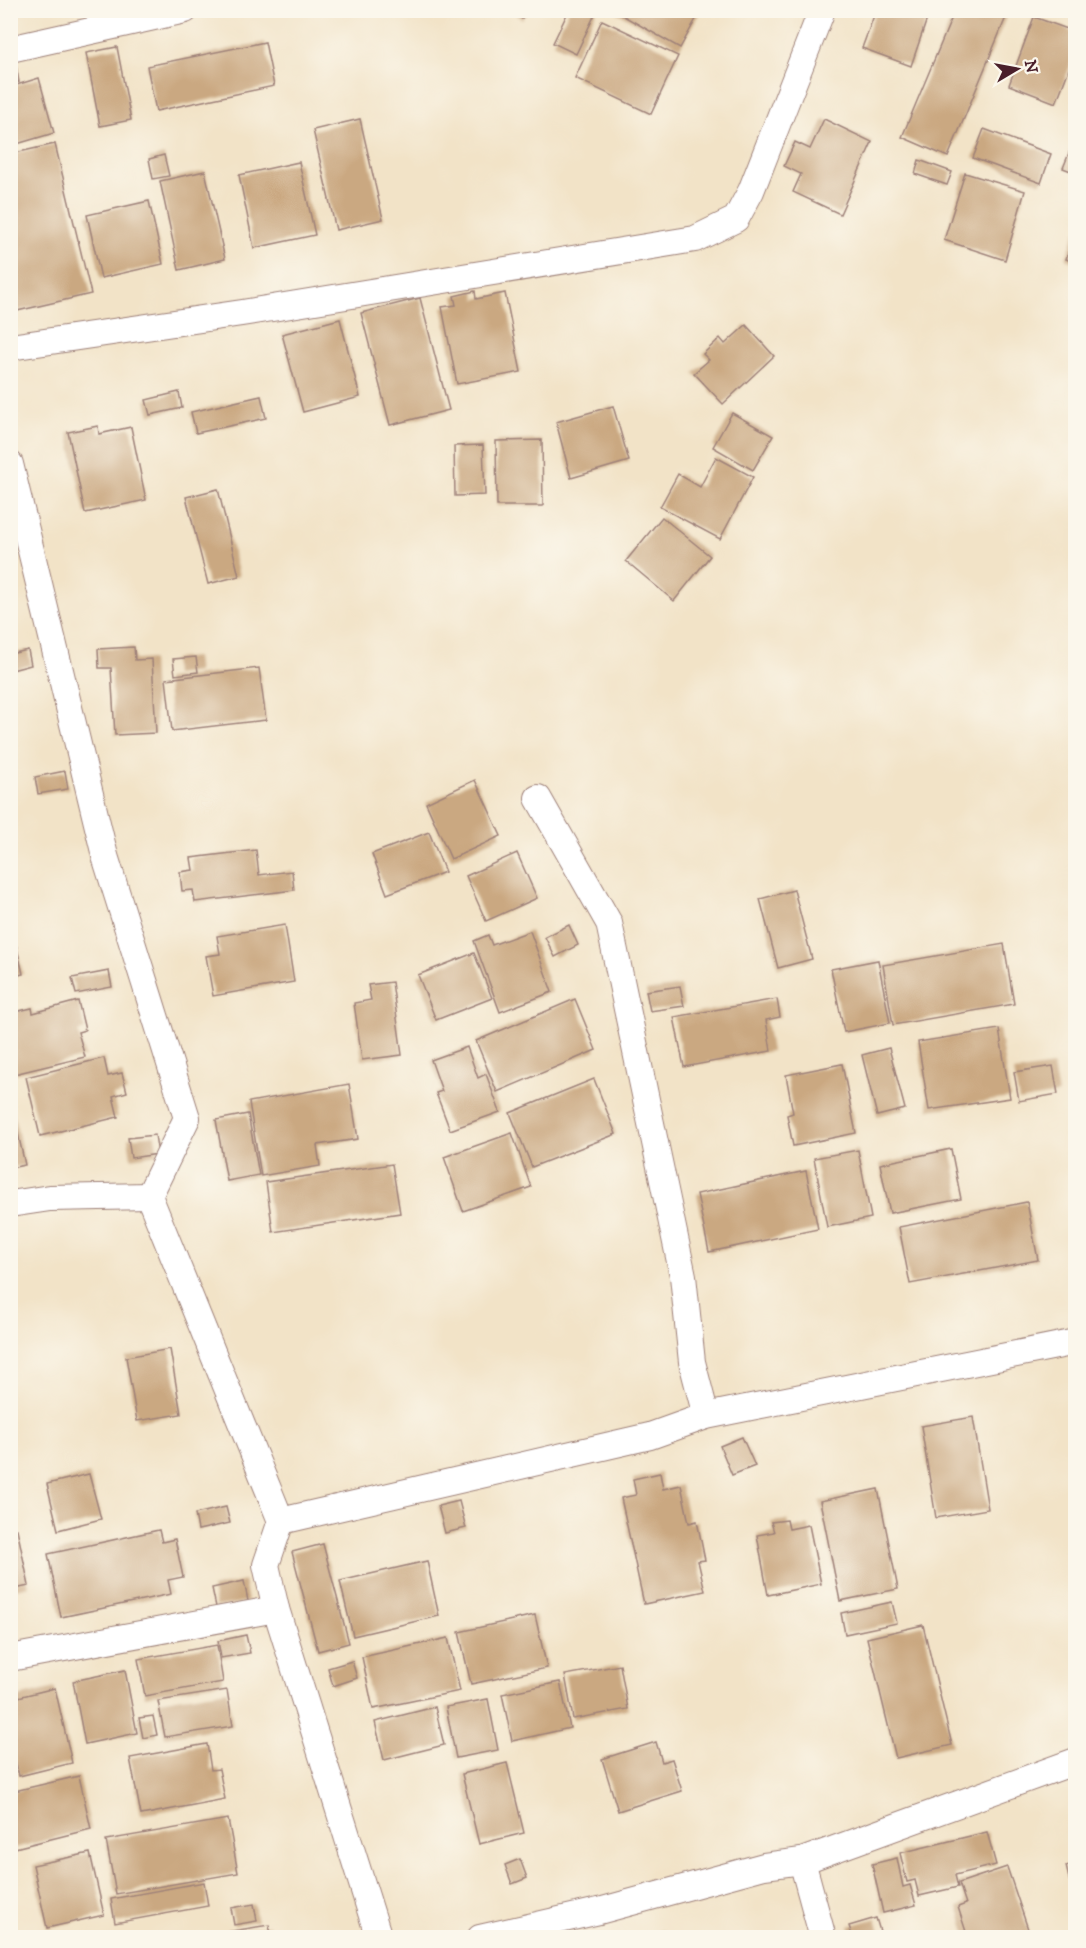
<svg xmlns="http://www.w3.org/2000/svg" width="1086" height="1948" viewBox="0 0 1086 1948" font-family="'IM FELL DW Pica',serif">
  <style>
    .building { fill: #caa881 }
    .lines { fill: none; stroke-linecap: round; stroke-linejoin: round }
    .minor-casing { stroke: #9e8179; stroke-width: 28 }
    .minor { stroke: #fff; stroke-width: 26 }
  </style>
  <rect width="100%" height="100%" fill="#fbf7ec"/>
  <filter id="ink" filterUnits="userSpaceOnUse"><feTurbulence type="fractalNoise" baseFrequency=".0167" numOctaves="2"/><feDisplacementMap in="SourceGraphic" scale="12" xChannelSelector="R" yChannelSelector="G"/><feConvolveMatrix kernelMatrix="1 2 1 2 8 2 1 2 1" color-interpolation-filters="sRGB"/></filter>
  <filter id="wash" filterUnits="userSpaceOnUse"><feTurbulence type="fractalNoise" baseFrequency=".008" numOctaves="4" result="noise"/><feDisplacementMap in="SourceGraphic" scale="24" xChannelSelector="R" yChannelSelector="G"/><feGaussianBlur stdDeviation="1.35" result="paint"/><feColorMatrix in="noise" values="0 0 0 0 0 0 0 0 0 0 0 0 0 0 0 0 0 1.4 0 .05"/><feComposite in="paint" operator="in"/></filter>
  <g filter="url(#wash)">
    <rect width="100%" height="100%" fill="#f2e3c7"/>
    <g id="blocks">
      <g class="building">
        <polygon points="512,10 529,10 522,19"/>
        <polygon points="569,10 597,10 576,54 553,43"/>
        <polygon points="613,10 701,10 680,48"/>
        <polygon points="876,10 930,10 911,66 862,48"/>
        <polygon points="955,10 1009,10 948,157 902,137"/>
        <polygon points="1034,17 1076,32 1076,51 1056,103 1009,85"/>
        <polygon points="602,20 678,56 651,114 575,78"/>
        <polygon points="265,42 274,86 156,111 147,66"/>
        <polygon points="117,47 131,120 100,126 86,53"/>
        <polygon points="15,59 19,82 10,83 10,60"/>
        <polygon points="39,78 54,133 10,146 10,87"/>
        <polygon points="360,119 383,219 336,230 313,130"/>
        <polygon points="824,119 872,142 840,214 793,192 801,174 784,166 795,142 810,149"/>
        <polygon points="984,129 1051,154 1041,183 973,158"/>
        <polygon points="1076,136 1076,173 1063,168"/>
        <polygon points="55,144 91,294 17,311 10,284 10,154"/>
        <polygon points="164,155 169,176 153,179 149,159"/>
        <polygon points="919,160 952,172 947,185 915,174"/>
        <polygon points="299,162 315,235 254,248 239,175"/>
        <polygon points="205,171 225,259 179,270 160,181"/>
        <polygon points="965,173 1025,191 1005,260 944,240"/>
        <polygon points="149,201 163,264 101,278 87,215"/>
        <polygon points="1076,231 1076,263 1066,259"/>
        <polygon points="475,291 476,299 505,293 521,372 457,384 442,307 456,305 454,296"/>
        <polygon points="420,298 449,410 390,425 361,313"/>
        <polygon points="340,319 360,397 303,412 282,334"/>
        <polygon points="746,325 774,356 723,404 694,373 709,360 703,354 720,338 725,344"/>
        <polygon points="179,392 182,408 150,415 146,400"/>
        <polygon points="261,396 266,418 196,433 191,412"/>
        <polygon points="613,406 629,461 571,478 556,422"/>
        <polygon points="732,413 773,436 753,470 713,447"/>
        <polygon points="98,426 99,434 131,427 146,500 85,513 68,432"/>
        <polygon points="542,440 543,506 497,506 496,441"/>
        <polygon points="483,445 485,495 455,496 454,446"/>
        <polygon points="716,457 753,477 720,539 660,507 678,474 700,487"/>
        <polygon points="218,489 239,576 208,584 186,497"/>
        <polygon points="662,517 710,556 674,601 626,561"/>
        <polygon points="134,647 135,660 152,659 156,733 115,735 111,668 99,668 98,649"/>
        <polygon points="28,650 31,665 12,670 10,654"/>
        <polygon points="196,657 198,672 175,675 173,659"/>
        <polygon points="259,668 266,720 172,731 166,679"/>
        <polygon points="65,771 68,789 38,794 35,777"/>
        <polygon points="475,780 501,836 451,859 426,803"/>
        <polygon points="429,832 445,872 387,894 372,854"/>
        <polygon points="256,850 259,875 292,871 294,890 195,902 193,890 182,891 180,872 193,870 191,858"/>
        <polygon points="517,853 537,898 486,921 466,876"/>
        <polygon points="794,890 812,959 778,968 760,899"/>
        <polygon points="10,918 23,974 10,977"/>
        <polygon points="285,925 294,982 213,996 206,956 220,954 217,936"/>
        <polygon points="569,925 578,945 555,957 545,937"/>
        <polygon points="530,931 552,992 500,1012 474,941 488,935 492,945"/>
        <polygon points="1004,944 1014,1004 893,1025 883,965"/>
        <polygon points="474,953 492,998 436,1020 418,975"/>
        <polygon points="878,960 890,1023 844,1032 831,969"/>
        <polygon points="109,971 112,987 76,994 72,978"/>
        <polygon points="392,982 402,1055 362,1060 354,1003 371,1000 368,985"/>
        <polygon points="680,986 684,1006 650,1011 646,991"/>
        <polygon points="575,999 596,1050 497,1092 476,1041"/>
        <polygon points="777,999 780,1017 766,1020 771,1051 684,1067 674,1017"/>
        <polygon points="78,1001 85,1030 78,1032 85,1057 10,1075 10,1013 32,1008 33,1013"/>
        <polygon points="999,1029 1010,1098 929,1110 918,1042"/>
        <polygon points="467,1047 478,1078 486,1074 500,1112 450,1130 436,1093 442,1091 431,1060"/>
        <polygon points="889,1048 905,1109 877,1116 862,1055"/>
        <polygon points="104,1058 108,1076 122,1073 127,1092 113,1096 118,1117 40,1136 26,1077"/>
        <polygon points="842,1064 856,1133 793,1146 787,1115 793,1113 786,1075"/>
        <polygon points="1053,1066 1058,1094 1019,1101 1014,1072"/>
        <polygon points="594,1079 616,1134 532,1167 510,1113"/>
        <polygon points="349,1084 358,1139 317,1145 320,1166 261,1176 249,1102"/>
        <polygon points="10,1097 25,1165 10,1168"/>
        <polygon points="248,1114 259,1175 227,1181 216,1120"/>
        <polygon points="512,1133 531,1187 463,1211 444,1157"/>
        <polygon points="155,1135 158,1154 131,1158 128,1138"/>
        <polygon points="951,1149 961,1199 890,1213 880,1164"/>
        <polygon points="858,1150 871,1218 827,1227 814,1158"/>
        <polygon points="392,1164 400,1213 273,1232 266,1182"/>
        <polygon points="806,1171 818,1229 709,1252 697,1194"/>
        <polygon points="1027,1202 1038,1260 910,1284 899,1227"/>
        <polygon points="170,1349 181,1414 137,1421 126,1357"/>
        <polygon points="973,1417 988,1509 936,1518 921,1426"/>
        <polygon points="742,1437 755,1466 732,1475 720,1446"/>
        <polygon points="660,1473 663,1489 681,1485 689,1523 697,1521 705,1560 698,1561 705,1591 644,1604 621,1498 636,1495 633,1479"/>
        <polygon points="89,1474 101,1519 58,1530 47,1484"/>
        <polygon points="878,1489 898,1589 840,1601 820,1501"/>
        <polygon points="459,1501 466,1528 445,1533 438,1506"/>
        <polygon points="226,1507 230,1523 198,1530 195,1514"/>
        <polygon points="787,1520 789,1529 809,1525 821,1584 768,1595 757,1535 774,1532 771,1522"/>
        <polygon points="17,1529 29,1586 10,1590 10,1531"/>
        <polygon points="159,1530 162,1542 175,1539 183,1577 168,1580 171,1594 61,1617 48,1554"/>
        <polygon points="323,1544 349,1643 318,1651 292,1552"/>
        <polygon points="427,1561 439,1616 353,1636 340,1581"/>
        <polygon points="244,1581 248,1601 216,1607 212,1588"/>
        <polygon points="892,1602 897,1623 845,1634 841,1613"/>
        <polygon points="535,1615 547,1668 471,1684 459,1632"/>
        <polygon points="923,1625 952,1745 896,1758 867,1638"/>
        <polygon points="246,1635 250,1653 221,1658 218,1641"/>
        <polygon points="448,1638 460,1691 373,1709 362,1657"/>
        <polygon points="217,1645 223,1682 145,1696 138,1659"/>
        <polygon points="352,1661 357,1678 333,1686 328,1668"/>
        <polygon points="620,1665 628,1709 573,1719 565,1675"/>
        <polygon points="125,1670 137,1733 85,1744 73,1681"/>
        <polygon points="560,1682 570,1728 512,1741 502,1694"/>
        <polygon points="55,1688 72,1763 19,1776 10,1738 10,1699"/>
        <polygon points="227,1690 233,1726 165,1737 158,1701"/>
        <polygon points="488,1699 498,1750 456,1758 446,1707"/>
        <polygon points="435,1707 444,1745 384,1760 375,1722"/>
        <polygon points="153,1716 157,1735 143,1738 139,1718"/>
        <polygon points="656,1742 662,1762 672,1759 682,1791 618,1811 602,1759"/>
        <polygon points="207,1744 211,1770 219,1769 225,1799 141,1815 130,1758"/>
        <polygon points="507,1763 524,1833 479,1844 462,1774"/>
        <polygon points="79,1776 91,1829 15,1848 10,1830 10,1792"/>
        <polygon points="228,1819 238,1873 116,1894 106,1840"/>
        <polygon points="987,1832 996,1865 955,1875 958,1887 919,1896 915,1880 907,1882 900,1853"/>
        <polygon points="90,1853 104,1915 47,1928 33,1865"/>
        <polygon points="897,1858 903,1887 910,1885 916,1905 883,1913 872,1864"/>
        <polygon points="520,1859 527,1878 512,1884 505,1865"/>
        <polygon points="1076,1863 1076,1904 1075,1904 1066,1866"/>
        <polygon points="1007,1867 1031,1938 968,1938 958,1907 966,1904 959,1883"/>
        <polygon points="204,1882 208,1906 115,1923 111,1899"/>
        <polygon points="254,1904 257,1921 234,1925 231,1908"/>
        <polygon points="876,1918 882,1938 853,1938 849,1926"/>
        <polygon points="269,1925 271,1938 202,1938 201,1936"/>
        <polygon points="664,1930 666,1938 636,1938 636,1937"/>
      </g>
    </g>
  </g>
  <g filter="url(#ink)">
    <use href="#blocks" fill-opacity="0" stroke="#9e8179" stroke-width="1.5"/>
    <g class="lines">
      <g class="minor-casing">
        <g id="minor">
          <polyline points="10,49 185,10"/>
          <polyline points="10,347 242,313 695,239 736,219 751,191 822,10"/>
          <polyline points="10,464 105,856 187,1118 149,1196 281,1521 266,1565 276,1609 379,1938"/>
          <polyline points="538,798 609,923 683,1276 692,1362 706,1416"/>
          <polyline points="10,1204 50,1198 149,1196"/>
          <polyline points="281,1521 650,1436 706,1416 1076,1342"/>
          <polyline points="10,1658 276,1609"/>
          <polyline points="802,1861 823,1938"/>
          <polyline points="480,1938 599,1911 764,1866 802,1861 1076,1761"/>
        </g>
      </g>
      <use href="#minor" class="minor"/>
    </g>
  </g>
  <rect width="1086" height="1948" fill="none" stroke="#fbf7ec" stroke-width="36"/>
  <g transform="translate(1017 69) rotate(80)" stroke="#fbf7ec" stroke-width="4.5" paint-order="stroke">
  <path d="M0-4.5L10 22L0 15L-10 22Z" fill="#4a1f2b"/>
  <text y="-9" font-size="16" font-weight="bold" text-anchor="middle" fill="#4a1f2b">N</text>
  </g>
</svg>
